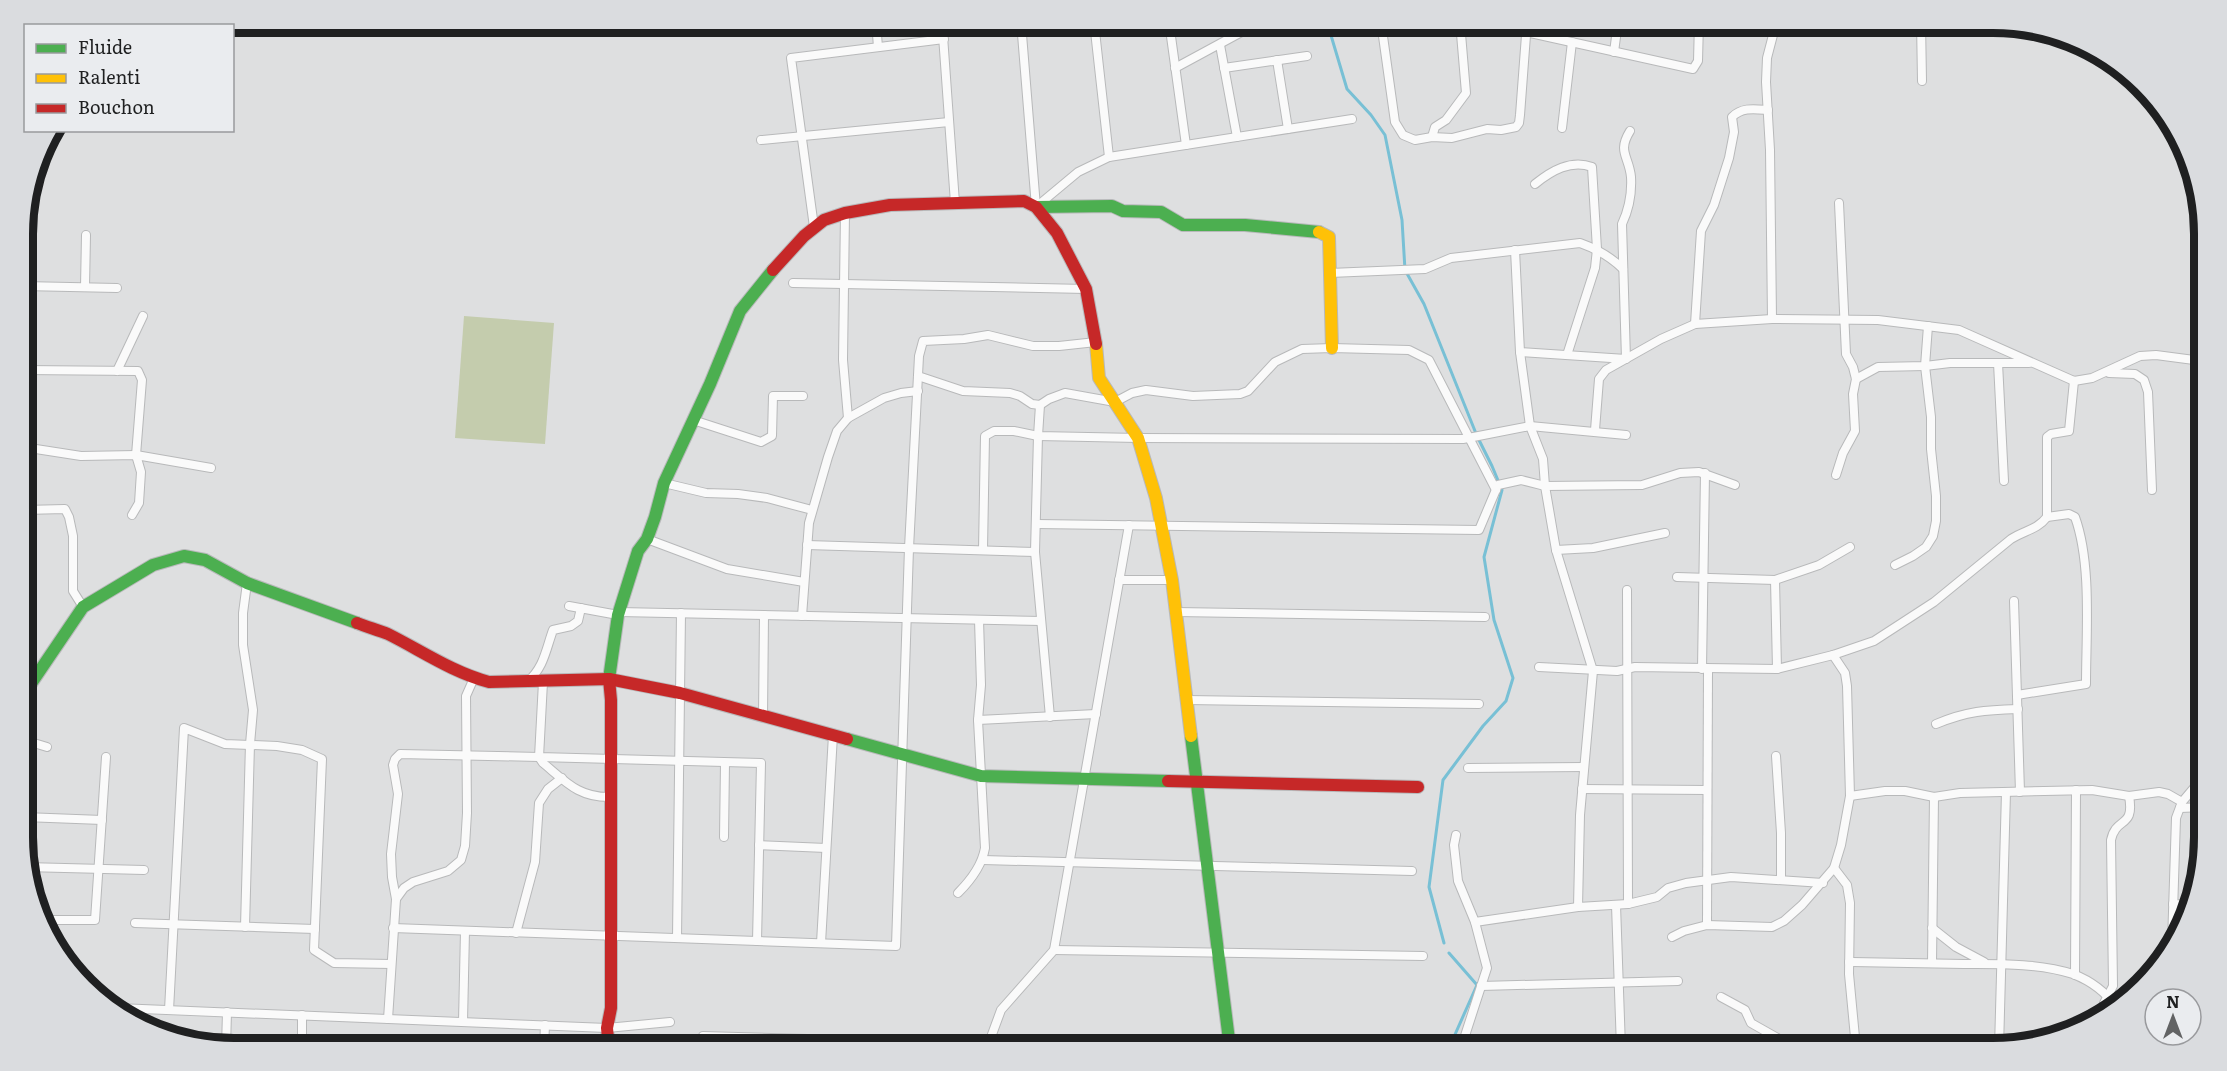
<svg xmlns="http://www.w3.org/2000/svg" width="2227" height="1071" viewBox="0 0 2227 1071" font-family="Literata,serif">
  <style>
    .garden { fill: #c4ccad }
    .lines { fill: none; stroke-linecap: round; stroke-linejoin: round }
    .stream { stroke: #78c0d5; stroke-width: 3 }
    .street-casing { stroke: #b8b9ba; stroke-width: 10 }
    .fast-casing { stroke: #b8b9ba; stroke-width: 14 }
    .slow-casing { stroke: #b8b9ba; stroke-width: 14 }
    .jam-casing { stroke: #b8b9ba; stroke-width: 14 }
    .street { stroke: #fafafa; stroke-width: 8 }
    .fast { stroke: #4caf50; stroke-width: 12 }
    .slow { stroke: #ffc107; stroke-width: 12 }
    .jam { stroke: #c62828; stroke-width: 12 }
    .rim { fill: none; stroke: #1f2021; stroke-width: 8 }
  </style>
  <rect width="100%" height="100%" fill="#dedfe0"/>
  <polygon class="garden" points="464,316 554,323 545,444 455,438"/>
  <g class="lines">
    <g class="stream">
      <polyline points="1327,22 1347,89 1371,115 1385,135 1402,220 1405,270 1424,304 1477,436 1492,466 1502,490 1484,557 1494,620 1513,678 1506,701 1483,726 1443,780 1429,887 1444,943"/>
      <polyline points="1449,1048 1477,985 1449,953"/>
    </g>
    <g class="street-casing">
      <g id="street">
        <polyline points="876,22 878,47"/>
        <polyline points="942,22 955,203"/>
        <polyline points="1021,22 1036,207"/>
        <polyline points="1094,22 1109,157"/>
        <polyline points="1169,22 1186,145"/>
        <polyline points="1381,22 1395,122 1403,135 1415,140 1432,137 1452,138 1487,129 1501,130 1516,127 1519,123 1520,115 1527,22"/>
        <polyline points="1771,22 1773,35 1767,58 1766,82 1770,150 1772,319"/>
        <polyline points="1921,22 1922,81"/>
        <polyline points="1526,32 1693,69 1698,61 1699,22"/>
        <polyline points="1220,45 1237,137"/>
        <polyline points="1614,52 1618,22"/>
        <polyline points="1277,60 1288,129"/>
        <polyline points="1175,68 1260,22"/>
        <polyline points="1224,68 1307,56"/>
        <polyline points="1562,128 1572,42"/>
        <polyline points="1432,137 1435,127 1446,120 1466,93 1460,22"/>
        <polyline points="761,140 949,122"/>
        <path d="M1535,184C1551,171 1571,159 1592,167L1597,249L1595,268L1567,355"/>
        <polyline points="1036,207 1078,172 1109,157 1352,119"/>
        <polyline points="845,213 843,360 848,418"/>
        <polyline points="814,227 791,58 944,39"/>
        <polyline points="1515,250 1520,352 1530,426 1543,459 1545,486 1556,550 1593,671 1580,815 1578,907"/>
        <path d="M1330,273L1425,269L1451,258L1580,243C1597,249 1610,256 1623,269"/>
        <polyline points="793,283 1086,289"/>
        <polyline points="23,286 117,288"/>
        <polyline points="85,287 86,235"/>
        <path d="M1695,324L1701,231L1714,205L1729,158L1734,132L1732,117C1742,107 1754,109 1768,110"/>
        <path d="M1520,352L1626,359L1622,224C1629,209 1632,194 1631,177C1629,156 1617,152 1630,131"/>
        <polyline points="1998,363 2004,481"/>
        <polyline points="23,370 138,371 142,380 136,455 141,472 139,503 132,515"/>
        <polyline points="117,371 143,316"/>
        <polyline points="2109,373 2135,374 2144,380 2148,392 2152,490"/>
        <polyline points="918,376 963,391 1010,393 1020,396 1032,404 1040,405 1049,399 1065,393 1115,402 1132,393 1146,390 1193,396 1240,394 1248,391 1275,362 1302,349 1332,348 1409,350 1429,360 1496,490"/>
        <polyline points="1856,379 1878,367 1925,366 1950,363 2029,363"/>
        <polyline points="1040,405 1038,436 1035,552 1050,717"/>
        <polyline points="693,420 761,442 772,436 773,396 803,396"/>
        <polyline points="1595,430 1599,379 1606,370 1661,339 1695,324 1772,319 1878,320 1959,330 2074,381 2092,378 2140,356 2156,355 2194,360 2203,363"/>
        <polyline points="23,447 81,456 136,455 211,468"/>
        <polyline points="1836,475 1843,453 1855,431 1853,394 1856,379 1853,367 1846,354 1839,203"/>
        <polyline points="664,483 706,493 738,494 767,498 812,510"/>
        <polyline points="24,510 65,509 69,517 73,536 73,591 83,607"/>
        <polyline points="1037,524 1479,530 1498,485 1521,480 1545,486 1642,485 1680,473 1699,472 1735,485"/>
        <polyline points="647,539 727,569 804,582"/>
        <polyline points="807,545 1035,552"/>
        <polyline points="983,550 985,436 994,431 1014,431 1038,436 1138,438 1463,439 1530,426 1626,435"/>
        <polyline points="1556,550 1593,548 1665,533"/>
        <polyline points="1895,565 1913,556 1926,547 1933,536 1936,521 1936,496 1931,449 1931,417 1925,366 1928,326"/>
        <polyline points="1677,577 1775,580 1819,565 1850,547"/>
        <polyline points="1119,580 1172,580"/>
        <polyline points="1775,580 1777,669"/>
        <polyline points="1627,590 1628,904"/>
        <polyline points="2014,601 2020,792"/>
        <polyline points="569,606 618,615"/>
        <polyline points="619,612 1041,621"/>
        <polyline points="1176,612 1485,617"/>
        <polyline points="802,616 809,523 828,457 837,431 848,418 884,398 901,393 918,391"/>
        <polyline points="2196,652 2204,654"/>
        <path d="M1539,667L1617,671L1635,667L1777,669L1833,655L1874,641L1934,602L2011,539C2025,530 2037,530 2047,517V437L2051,434L2069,431L2074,381"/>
        <polyline points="1702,669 1705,473"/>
        <path d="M527,682C544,668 546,649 553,630L571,626L578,621L581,608"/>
        <polyline points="543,682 539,757 761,763 757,941"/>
        <path d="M2017,695L2086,684C2086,634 2092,564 2075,517L2069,514L2047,517"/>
        <polyline points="1187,700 1479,704"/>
        <polyline points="763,717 764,615"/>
        <polyline points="978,720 1096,714"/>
        <path d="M1936,724C1967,711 1986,710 2018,709"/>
        <polyline points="24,740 47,747"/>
        <polyline points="1776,756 1781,833 1781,880"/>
        <polyline points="1468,768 1584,767"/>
        <polyline points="1582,789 1707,790"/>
        <polyline points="1850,796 1885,791 1905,791 1934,797 1960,793 2092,790 2129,796 2159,792 2168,794 2182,802"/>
        <polyline points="2180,808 2204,807"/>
        <polyline points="24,817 102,820"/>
        <polyline points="1456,835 1454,845 1458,881 1475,922 1487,968 1461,1048"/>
        <polyline points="724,837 725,763"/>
        <polyline points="759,845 826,848"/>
        <polyline points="983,860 1412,871"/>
        <polyline points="25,867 144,870"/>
        <polyline points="1834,868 1847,885 1850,903 1849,974 1856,1048"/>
        <path d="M958,893C971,880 982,866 985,848L978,720L981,685L979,620"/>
        <path d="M396,899L392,877L391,854L398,794L393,765L395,759L400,754L539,757L543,763C566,782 579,798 611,797"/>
        <polyline points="2173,904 2189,905"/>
        <polyline points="1616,905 1621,1048"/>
        <polyline points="47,920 95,920 106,757"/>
        <polyline points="1475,922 1578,907 1628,904 1657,897 1668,888 1686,883 1731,877 1823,883"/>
        <polyline points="135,923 315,929"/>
        <polyline points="1707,925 1708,669"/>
        <polyline points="245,927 250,744 253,710 243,645 243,613 247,583"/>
        <polyline points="393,928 896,946 909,548 919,356 923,341 964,339 988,335 1033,346 1059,346 1096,342"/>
        <polyline points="1932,928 1956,947 1984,962"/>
        <polyline points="516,933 535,862 539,803 548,789 562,778"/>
        <polyline points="1672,937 1684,931 1707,925 1772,927 1784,921 1802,905 1834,868 1841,845 1850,796 1847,686 1845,673 1833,655"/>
        <polyline points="677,938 681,613"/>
        <polyline points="821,943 833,735"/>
        <polyline points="2172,943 2176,818 2182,802 2204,776"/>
        <polyline points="1054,950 1423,956"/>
        <path d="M1849,962C1887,963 1925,963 1964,964C1999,964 2039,963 2073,974C2091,981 2105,991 2116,1007"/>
        <polyline points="1932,963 1934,797"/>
        <polyline points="2075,975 2076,790"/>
        <polyline points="1481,986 1678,981"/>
        <polyline points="1721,997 1745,1010 1751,1023 1781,1040 1791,1048"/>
        <polyline points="118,1008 607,1028 670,1022"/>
        <polyline points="169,1010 184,728 225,744 277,746 302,750 322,759 314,950 334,963 391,964"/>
        <path d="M2103,1015L2104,1003L2113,986L2111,840C2116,816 2135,829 2129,796"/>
        <polyline points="388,1019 396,899 404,888 413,882 448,871 461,860 465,846 467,813 466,696 474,678"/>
        <polyline points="463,1022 465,931"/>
        <polyline points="703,1036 1132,1048"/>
        <polyline points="817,1039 817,1048"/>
        <polyline points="226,1047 227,1012"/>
        <polyline points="302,1048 302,1015"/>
        <polyline points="544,1048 545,1025"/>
        <polyline points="987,1048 1001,1010 1054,950 1129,525"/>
        <polyline points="1999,1048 2006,792"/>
      </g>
    </g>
    <g class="fast-casing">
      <g id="fast">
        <polyline points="1036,207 1112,206 1123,211 1161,212 1183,225 1245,225 1319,232"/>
        <polyline points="609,679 618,615 638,551 647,539 655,517 664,483 710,384 740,311 773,270"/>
        <polyline points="24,694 83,607 153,565 184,556 205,560 247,583 357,623"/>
        <polyline points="1191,736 1230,1048"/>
        <polyline points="847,739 981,776 1168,781"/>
      </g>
    </g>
    <g class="slow-casing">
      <g id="slow">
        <polyline points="1319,232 1329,237 1332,348"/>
        <polyline points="1096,344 1099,378 1138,438 1156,498 1172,580 1191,736"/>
      </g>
    </g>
    <g class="jam-casing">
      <g id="jam">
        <polyline points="773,270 804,236 824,220 845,213 890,205 1024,201 1036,207 1057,233 1086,289 1096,344"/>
        <path d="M357,623C367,627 378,630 388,634C422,651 452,672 489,682L609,679L680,693L847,739"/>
        <polyline points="1168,781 1418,787"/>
        <polyline points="609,1048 607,1028 611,1008 611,700 609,679"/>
      </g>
    </g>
    <use href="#street" class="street"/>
    <use href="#fast" class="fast"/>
    <use href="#slow" class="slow"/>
    <use href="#jam" class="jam"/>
  </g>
  <path d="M0 0H2227V1071H0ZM234 33H1993A201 201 0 0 1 2194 234V837A201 201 0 0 1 1993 1038H234A201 201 0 0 1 33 837V234A201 201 0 0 1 234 33Z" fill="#dadcdf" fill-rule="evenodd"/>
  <path class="rim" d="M234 33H1993A201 201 0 0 1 2194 234V837A201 201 0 0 1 1993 1038H234A201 201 0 0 1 33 837V234A201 201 0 0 1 234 33Z"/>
  <rect x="24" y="24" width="210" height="108" fill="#eaecef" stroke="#999a9d" stroke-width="1.5"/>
  <rect x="36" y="44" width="30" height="9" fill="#4caf50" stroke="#999a9d" stroke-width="1.5"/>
  <text x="78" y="54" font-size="18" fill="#1f2021">Fluide</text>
  <rect x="36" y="74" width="30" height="9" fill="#ffc107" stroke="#999a9d" stroke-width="1.5"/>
  <text x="78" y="84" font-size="18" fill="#1f2021">Ralenti</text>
  <rect x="36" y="104" width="30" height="9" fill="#c62828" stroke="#999a9d" stroke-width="1.5"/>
  <text x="78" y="114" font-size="18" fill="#1f2021">Bouchon</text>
  <g transform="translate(2173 1017)"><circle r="28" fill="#eaecef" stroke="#999a9d" stroke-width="1.5"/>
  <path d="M0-4.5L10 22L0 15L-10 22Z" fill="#626364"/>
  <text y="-9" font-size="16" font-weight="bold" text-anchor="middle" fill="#1f2021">N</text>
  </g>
</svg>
